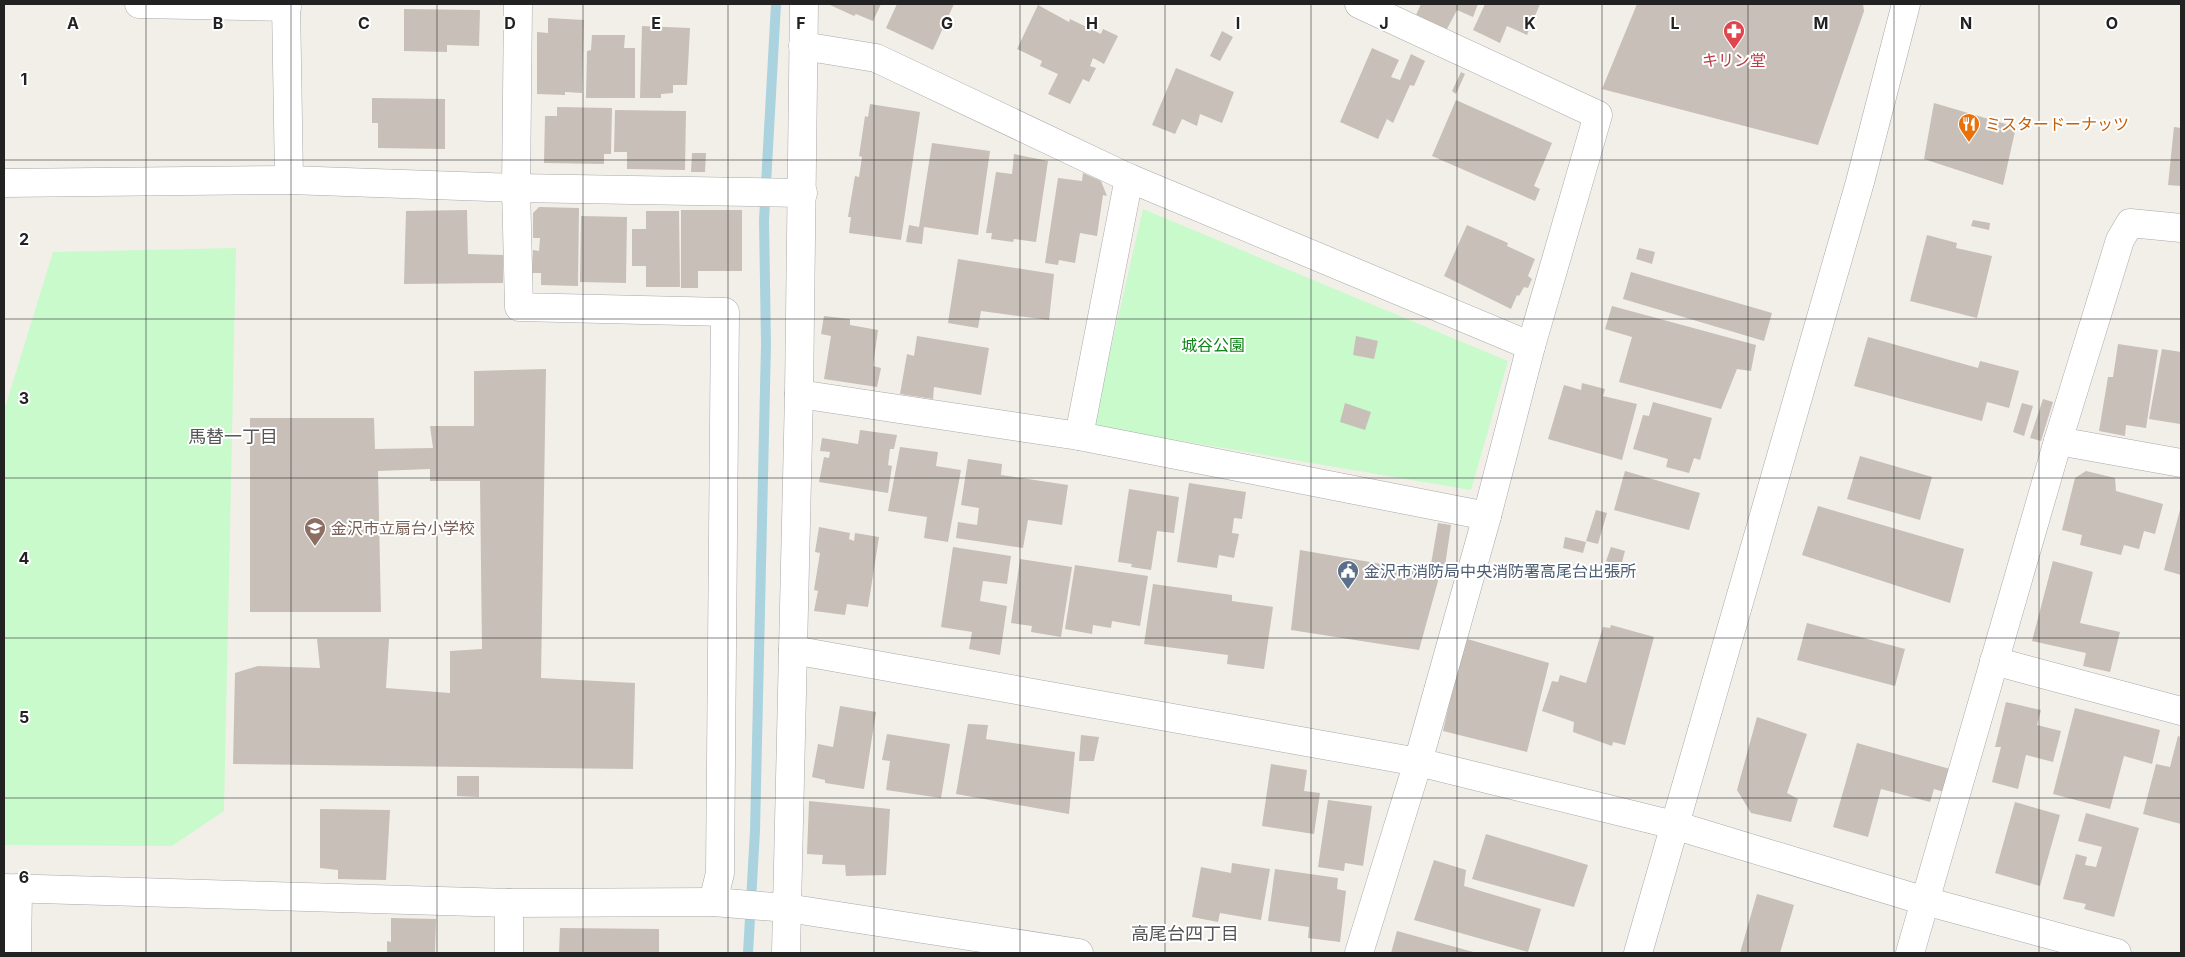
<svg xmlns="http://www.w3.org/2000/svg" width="2185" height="957" viewBox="0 0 2185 957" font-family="Inter,'Noto Sans JP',sans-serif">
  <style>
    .park { fill: #c8facc }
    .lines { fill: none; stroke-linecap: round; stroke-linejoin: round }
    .stream { stroke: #aad3df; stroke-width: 10 }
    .building { fill: #c7bfb8 }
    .minor-casing { stroke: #a9a9a9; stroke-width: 29 }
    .minor { stroke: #fff; stroke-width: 28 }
    .grid { fill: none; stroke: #222; stroke-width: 1; stroke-opacity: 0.55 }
    .labels { text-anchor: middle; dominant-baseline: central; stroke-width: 4; stroke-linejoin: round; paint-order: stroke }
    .health-label { font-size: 16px; fill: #be3a42; stroke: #fff }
    .food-label { font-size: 16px; fill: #c56008; stroke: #fff; text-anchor: start }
    .park-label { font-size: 16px; fill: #0c8416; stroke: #fff }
    .education-label { font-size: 16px; fill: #785e54; stroke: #fff; text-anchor: start }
    .service-label { font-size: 16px; fill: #4e5e75; stroke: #fff; text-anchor: start }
    .neighbourhood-label { font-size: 18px; fill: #555; stroke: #fff }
    .grid-label { font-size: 16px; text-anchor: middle; font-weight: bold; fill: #222; stroke: #fff; stroke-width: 4; stroke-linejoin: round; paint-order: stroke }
  </style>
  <rect width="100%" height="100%" fill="#f2efe9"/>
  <g class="park">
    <polygon points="1143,209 1508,361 1471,490 1093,426"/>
    <polygon points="236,248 224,811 172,846 4,845 4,411 53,252"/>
  </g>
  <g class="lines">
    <polyline class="stream" points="748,953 755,831 766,344 764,220 776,4"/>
  </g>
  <g class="building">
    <polygon points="831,4 881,4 873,21 856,14 854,16 830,5"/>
    <polygon points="897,4 954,4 933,50 886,28"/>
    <polygon points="1421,4 1478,4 1473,17 1457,10 1447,29 1416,15"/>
    <polygon points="1485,4 1540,4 1527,35 1507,26 1500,43 1473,30"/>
    <polygon points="1637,4 1863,4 1864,11 1818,145 1602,89"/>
    <polygon points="1038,5 1069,22 1070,19 1101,34 1103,29 1118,36 1104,64 1093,58 1090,66 1096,68 1089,82 1083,79 1070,104 1048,94 1058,74 1040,66 1042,61 1017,49"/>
    <polygon points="404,9 480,10 479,46 447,45 447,52 404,51"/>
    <polygon points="548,18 584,20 582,93 565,92 565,95 537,94 537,32 548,33"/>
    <polygon points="642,26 690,28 687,85 673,85 673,93 661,94 661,98 640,98"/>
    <polygon points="1222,31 1233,37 1220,61 1210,56"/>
    <polygon points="592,35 625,35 624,48 635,48 635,98 586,98 587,51 591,50"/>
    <polygon points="1372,48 1399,60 1391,77 1400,80 1411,54 1425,61 1414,86 1410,85 1393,123 1387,119 1378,139 1340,122"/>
    <polygon points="1176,68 1234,92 1222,123 1200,114 1197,126 1182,119 1175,134 1152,125"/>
    <polygon points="1461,72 1465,74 1456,94 1452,91"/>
    <polygon points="372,98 445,99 445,149 378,148 378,123 372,123"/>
    <polygon points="1456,100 1552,143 1534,186 1540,189 1535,201 1432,156"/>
    <polygon points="1934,103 2016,127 2003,185 1924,159"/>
    <polygon points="870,104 920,112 901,240 849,233 851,217 848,217 855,176 859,177 862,157 859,156 865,116 868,117"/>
    <polygon points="557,107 612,108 611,154 604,154 604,164 544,163 545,116 557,116"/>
    <polygon points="615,110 686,111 685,170 627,169 627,152 614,152"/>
    <polygon points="2174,127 2181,128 2181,186 2168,185"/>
    <polygon points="932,143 990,151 978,235 924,227 922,244 906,242 909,225 919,227"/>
    <polygon points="692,153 706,153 705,172 691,172"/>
    <polygon points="1014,154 1048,161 1036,242 1014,239 1013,242 991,239 992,233 986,233 996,172 1012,174"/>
    <polygon points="1083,173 1101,181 1107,196 1103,195 1097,236 1080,233 1075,263 1059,260 1058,265 1045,263 1058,178 1082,181"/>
    <polygon points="539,207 579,208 578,286 541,285 541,273 532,273 533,250 539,251 540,238 533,238 533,213"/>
    <polygon points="467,210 468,254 503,255 503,283 404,284 406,211"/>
    <polygon points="681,210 742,210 742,271 698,271 698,288 681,288"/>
    <polygon points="646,211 679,211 680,287 646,287 646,266 632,266 632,229 646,229"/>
    <polygon points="581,216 627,217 626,283 580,282"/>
    <polygon points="1973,220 1990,223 1989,230 1971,226"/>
    <polygon points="1467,225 1508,243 1507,246 1535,259 1528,276 1532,279 1528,288 1524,287 1519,296 1517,295 1511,309 1444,276"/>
    <polygon points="1927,235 1957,243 1956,248 1992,256 1977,318 1910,301"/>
    <polygon points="1639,248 1655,252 1652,264 1636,259"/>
    <polygon points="958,259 1054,274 1049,320 981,311 978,328 948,323"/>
    <polygon points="1631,272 1772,313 1764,341 1623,299"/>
    <polygon points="1612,306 1756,345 1751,371 1737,369 1721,409 1619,382 1632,337 1605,329"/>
    <polygon points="824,316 850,319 850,325 878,330 873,366 881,368 877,387 824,379 831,336 821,334"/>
    <polygon points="917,336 989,348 981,395 934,387 933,399 900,394 907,354 914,356"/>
    <polygon points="1356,336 1378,341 1374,359 1353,355"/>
    <polygon points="1868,337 1978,368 1980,361 2019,371 2009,408 1987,402 1982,421 1854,386"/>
    <polygon points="2118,344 2158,350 2146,428 2126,425 2125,436 2099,431 2108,377 2113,377"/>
    <polygon points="2162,349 2181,352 2180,424 2149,419"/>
    <polygon points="546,369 541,678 635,683 633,769 233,764 235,673 258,666 320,668 317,639 389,639 386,688 450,693 450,651 482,649 480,481 430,481 430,469 378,471 381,612 250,612 250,418 374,418 375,449 433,448 430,426 474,426 474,371"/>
    <polygon points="1582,383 1605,389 1603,396 1637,404 1622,460 1548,439 1564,385 1581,390"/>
    <polygon points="2043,399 2053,402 2041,441 2030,438"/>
    <polygon points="1653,402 1712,418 1700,460 1694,458 1689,473 1666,467 1668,459 1633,449 1643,415 1649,416"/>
    <polygon points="1345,403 1371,412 1365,430 1340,422"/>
    <polygon points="2022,403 2033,406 2024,436 2013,432"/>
    <polygon points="860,430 897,435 894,449 890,449 888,465 892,466 888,493 819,482 824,457 829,458 830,452 820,451 822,438 858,444"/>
    <polygon points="900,447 938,452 936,466 961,470 948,542 924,538 927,517 888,511"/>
    <polygon points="1860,456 1932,477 1920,520 1847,499"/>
    <polygon points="968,459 1002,464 1001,475 1068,485 1062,525 1028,520 1023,548 956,538 958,522 977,525 979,508 961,505"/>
    <polygon points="1625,471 1700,493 1689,530 1614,510"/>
    <polygon points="2086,471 2115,478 2116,491 2163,504 2155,534 2144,531 2139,549 2124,545 2121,555 2080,545 2082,535 2062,530 2075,478"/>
    <polygon points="1189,483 1246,492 1242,519 1234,518 1232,533 1239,534 1234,558 1219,555 1217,568 1177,562"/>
    <polygon points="1129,489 1179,497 1174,533 1157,531 1151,570 1131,567 1132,564 1118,562"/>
    <polygon points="1818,506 1964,549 1950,603 1802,555"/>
    <polygon points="2181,506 2181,575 2164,570"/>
    <polygon points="1596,510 1607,513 1598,544 1586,541"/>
    <polygon points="1438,523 1451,525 1445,566 1431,564"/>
    <polygon points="819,527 850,533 849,539 854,541 855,533 879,537 868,607 847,604 845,615 814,611 818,591 814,590 820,553 815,552"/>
    <polygon points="1565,537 1586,542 1583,553 1563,548"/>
    <polygon points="953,547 1011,556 1007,584 983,581 980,601 1007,606 1000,655 969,649 972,632 941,627"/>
    <polygon points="1611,547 1625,551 1621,566 1606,561"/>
    <polygon points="1300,550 1440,574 1419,650 1291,630"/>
    <polygon points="1020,559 1072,567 1061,637 1031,632 1032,626 1011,623"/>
    <polygon points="2053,561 2093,572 2080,623 2120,632 2110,672 2083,666 2086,653 2032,641"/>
    <polygon points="1075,565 1148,576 1140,626 1112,621 1111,628 1093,625 1092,634 1065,629"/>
    <polygon points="1153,584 1232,595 1232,601 1273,607 1264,669 1227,664 1228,655 1144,644"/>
    <polygon points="1807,623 1905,649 1895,686 1797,660"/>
    <polygon points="1611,625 1654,637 1625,745 1613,742 1612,746 1573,732 1574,722 1542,711 1552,681 1558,682 1560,675 1586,683 1603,627 1610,628"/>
    <polygon points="1464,638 1549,663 1527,752 1443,731"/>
    <polygon points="2006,702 2041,710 2037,725 2061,731 2053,762 2026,755 2018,789 1992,782 2001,747 1995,747"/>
    <polygon points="840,706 876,712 864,789 825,783 825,780 812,777 818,744 833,747"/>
    <polygon points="2075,708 2160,730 2152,764 2124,756 2110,809 2053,794"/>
    <polygon points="1757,717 1807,734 1787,793 1798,799 1791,822 1751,813 1737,790"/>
    <polygon points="968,724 988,725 986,739 1075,752 1069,814 956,794"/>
    <polygon points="887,734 950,744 941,798 886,790 890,761 882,760"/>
    <polygon points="1081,735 1099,737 1094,761 1079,761"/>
    <polygon points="2178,736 2181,737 2181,824 2143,814 2156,764 2170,767"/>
    <polygon points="1857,743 1950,769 1944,792 1934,789 1930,802 1881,789 1868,837 1833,827"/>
    <polygon points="1271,764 1307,770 1304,791 1320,793 1314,834 1262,826"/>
    <polygon points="457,776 479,776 479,797 457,796"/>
    <polygon points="1328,800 1372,806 1363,866 1345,863 1344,871 1318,867"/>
    <polygon points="809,801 890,809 886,875 846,876 845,865 822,864 823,855 807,854"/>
    <polygon points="2015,802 2060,815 2040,886 1995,873"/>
    <polygon points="320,809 390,810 386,880 338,879 338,870 320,868"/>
    <polygon points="2086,813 2139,828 2114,917 2084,909 2086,904 2063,899 2076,854 2087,857 2085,865 2096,867 2102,847 2078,841"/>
    <polygon points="1486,834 1588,865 1574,907 1472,879"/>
    <polygon points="1434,860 1466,870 1464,886 1541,909 1528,952 1414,920"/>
    <polygon points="1232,863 1270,869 1261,920 1220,913 1218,922 1192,917 1201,867 1231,873"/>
    <polygon points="1275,869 1338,878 1337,889 1346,891 1340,942 1308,938 1309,927 1268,921"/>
    <polygon points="1757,894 1794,905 1780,953 1740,953"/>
    <polygon points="391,918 436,919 435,953 387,953 387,941 391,942"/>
    <polygon points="560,928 659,929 659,953 559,953"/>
    <polygon points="1397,931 1477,953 1391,953"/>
  </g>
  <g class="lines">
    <g class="minor-casing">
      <g id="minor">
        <polyline points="139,4 287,7"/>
        <polyline points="286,4 289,180"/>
        <polyline points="518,4 516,188 519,307 725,312 720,873 713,902"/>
        <polyline points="803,46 876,58 1129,178"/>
        <polyline points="4,183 289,180 516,188 803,193"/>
        <polyline points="799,394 1079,436 1487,516"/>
        <polyline points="1079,436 1129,178 1531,346"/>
        <polyline points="2058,441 2181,463"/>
        <polyline points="793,650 799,394 804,4"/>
        <polyline points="1994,661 2181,711"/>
        <polyline points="4,888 509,903 713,902 787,908 793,650 1418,762 1674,825 1925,901 2117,953"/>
        <polyline points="17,953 18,888"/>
        <polyline points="509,953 509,903"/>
        <polyline points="786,953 787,908 1079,953"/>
        <polyline points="1359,953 1418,762 1487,516 1531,346 1598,115 1359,4"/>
        <polyline points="1638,953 1860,182 1906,4"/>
        <polyline points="1910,953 2058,441 2120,240 2130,223 2181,228"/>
      </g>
    </g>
    <use href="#minor" class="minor"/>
  </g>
  <path class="grid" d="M146,4V953M291,4V953M437,4V953M583,4V953M728,4V953M874,4V953M1020,4V953M1165,4V953M1311,4V953M1457,4V953M1602,4V953M1748,4V953M1894,4V953M2039,4V953M4,160H2181M4,319H2181M4,478H2181M4,638H2181M4,798H2181"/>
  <defs>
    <g id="pharmacy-pin" transform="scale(1.125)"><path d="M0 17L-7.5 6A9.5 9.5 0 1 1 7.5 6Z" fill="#e0444e" stroke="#fff"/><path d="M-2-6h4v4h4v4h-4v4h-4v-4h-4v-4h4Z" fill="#fff"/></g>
    <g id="restaurant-pin" transform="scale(1.125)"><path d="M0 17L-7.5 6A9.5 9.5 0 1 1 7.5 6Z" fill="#e8710a" stroke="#fff"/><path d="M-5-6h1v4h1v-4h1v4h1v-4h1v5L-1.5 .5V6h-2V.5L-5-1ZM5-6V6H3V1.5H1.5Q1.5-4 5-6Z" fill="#fff"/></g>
    <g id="school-pin" transform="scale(1.125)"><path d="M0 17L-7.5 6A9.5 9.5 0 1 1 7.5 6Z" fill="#8d6e63" stroke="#fff"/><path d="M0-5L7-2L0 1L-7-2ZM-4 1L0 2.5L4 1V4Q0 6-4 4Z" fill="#fff"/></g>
    <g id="civic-pin" transform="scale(1.125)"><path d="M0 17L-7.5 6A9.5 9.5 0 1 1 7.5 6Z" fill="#5c6f8a" stroke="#fff"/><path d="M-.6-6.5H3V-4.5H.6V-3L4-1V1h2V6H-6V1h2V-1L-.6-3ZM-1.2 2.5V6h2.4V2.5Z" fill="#fff"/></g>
  </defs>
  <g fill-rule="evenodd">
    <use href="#pharmacy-pin" x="1734" y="31"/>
    <use href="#restaurant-pin" x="1969" y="124"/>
    <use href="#school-pin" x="315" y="528"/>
    <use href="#civic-pin" x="1348" y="571"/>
  </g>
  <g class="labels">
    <g class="health-label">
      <text x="1734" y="60">キリン堂</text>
    </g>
    <g class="food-label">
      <text x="1985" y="124">ミスタードーナッツ</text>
    </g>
    <g class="park-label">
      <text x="1213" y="345">城谷公園</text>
    </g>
    <g class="education-label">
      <text x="331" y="528">金沢市立扇台小学校</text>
    </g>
    <g class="service-label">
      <text x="1364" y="571">金沢市消防局中央消防署高尾台出張所</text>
    </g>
    <g class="neighbourhood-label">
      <text x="233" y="436">馬替一丁目</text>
      <text x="1185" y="933">高尾台四丁目</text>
    </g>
  </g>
  <g class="grid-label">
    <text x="73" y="29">A</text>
    <text x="218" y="29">B</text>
    <text x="364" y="29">C</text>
    <text x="510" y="29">D</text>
    <text x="656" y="29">E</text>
    <text x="801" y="29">F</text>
    <text x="947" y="29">G</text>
    <text x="1092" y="29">H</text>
    <text x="1238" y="29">I</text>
    <text x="1384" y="29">J</text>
    <text x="1530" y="29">K</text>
    <text x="1675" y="29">L</text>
    <text x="1821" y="29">M</text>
    <text x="1966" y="29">N</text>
    <text x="2112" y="29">O</text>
    <text x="24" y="85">1</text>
    <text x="24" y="245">2</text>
    <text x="24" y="404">3</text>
    <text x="24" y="564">4</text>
    <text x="24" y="723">5</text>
    <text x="24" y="883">6</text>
  </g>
  <rect width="2185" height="957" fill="none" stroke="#222222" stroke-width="10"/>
</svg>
